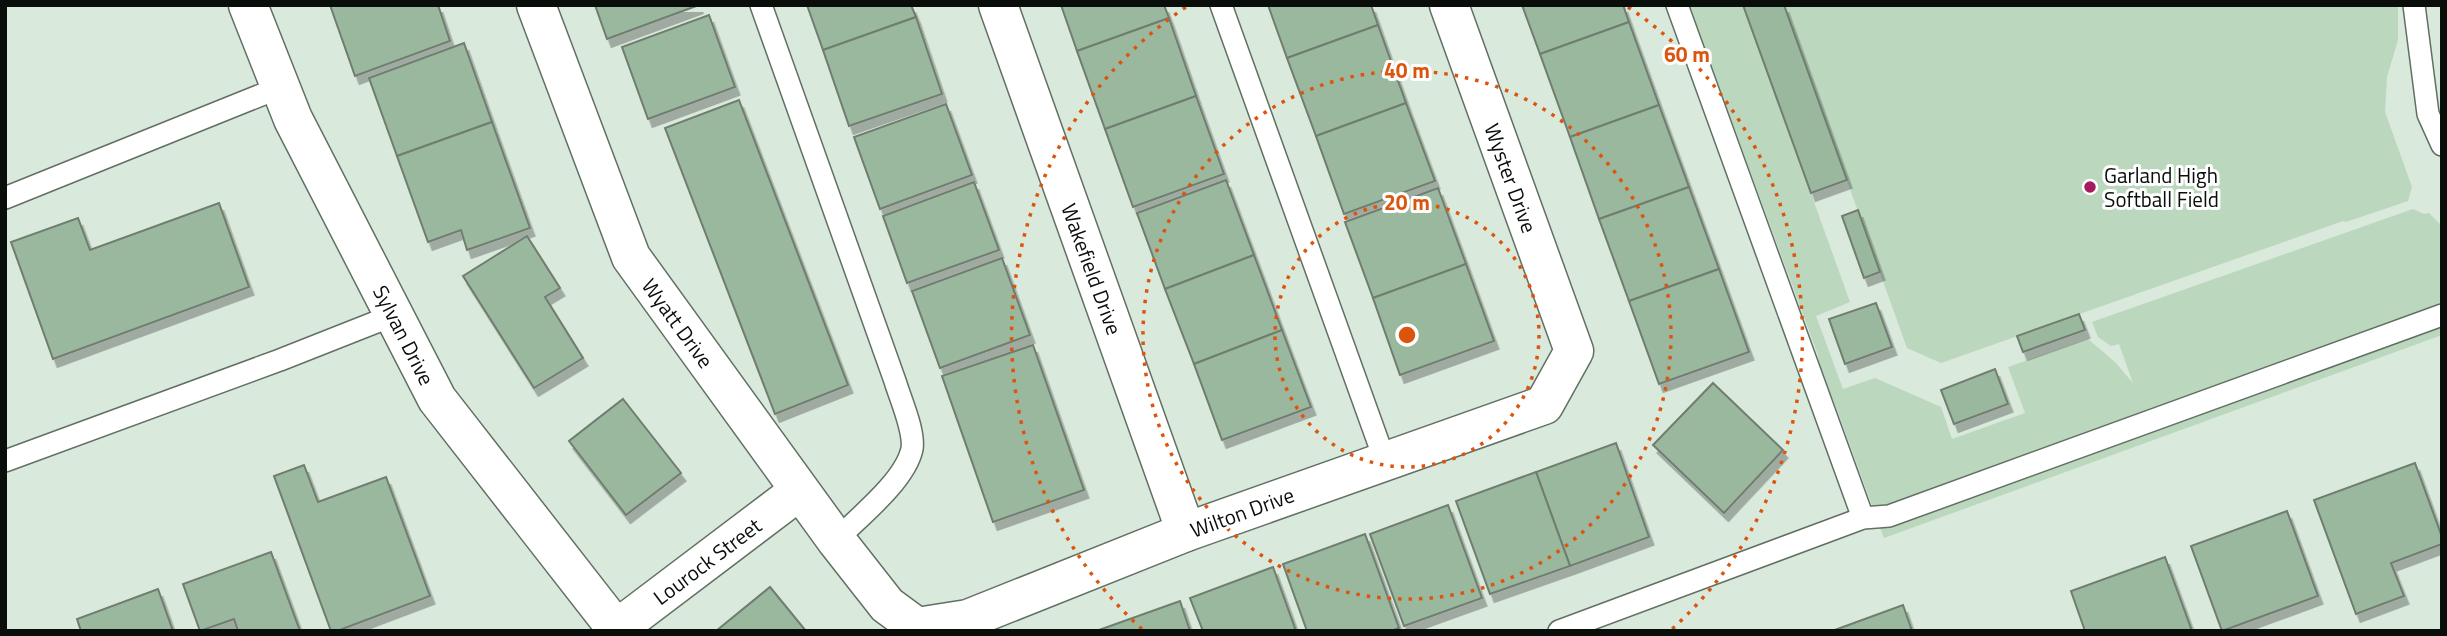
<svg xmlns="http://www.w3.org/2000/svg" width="2447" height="636" viewBox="0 0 2447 636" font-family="'Titillium Web',sans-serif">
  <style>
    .green { fill: #bbd7be }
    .building { fill: #9ab89d; stroke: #6f7d70; stroke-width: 2; filter: url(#shadow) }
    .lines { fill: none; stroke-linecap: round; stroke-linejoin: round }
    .service-casing { stroke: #627063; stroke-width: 24 }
    .minor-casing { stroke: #627063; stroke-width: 41 }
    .tertiary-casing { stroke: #627063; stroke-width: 41 }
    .service { stroke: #fff; stroke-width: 21 }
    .minor { stroke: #fff; stroke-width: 38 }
    .tertiary { stroke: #fff; stroke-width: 38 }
    .ring { fill: none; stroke: #dd550c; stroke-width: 3.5; stroke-dasharray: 3.5 7 }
    .poi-dot { fill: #a61b60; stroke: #fff; stroke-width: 2.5 }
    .labels { text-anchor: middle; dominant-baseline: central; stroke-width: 6; stroke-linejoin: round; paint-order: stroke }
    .poi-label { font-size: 21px; fill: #090e0a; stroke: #fff; text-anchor: start }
    .street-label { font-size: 21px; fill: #090e0a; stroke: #fff }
    .centre { fill: #dd550c; stroke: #fff; stroke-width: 3.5 }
    .ring-label { font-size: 21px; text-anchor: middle; font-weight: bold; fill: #dd550c; stroke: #fff; stroke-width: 6; stroke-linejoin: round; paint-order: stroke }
  </style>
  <defs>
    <filter id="shadow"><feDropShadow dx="4.5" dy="8" stdDeviation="0" flood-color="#0004"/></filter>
  </defs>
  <rect width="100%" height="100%" fill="#d9e9db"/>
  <g class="green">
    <polygon points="1689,5 1743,5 1850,302 1816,316 1843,389 1875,378 1941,407 1952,439 2025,413 2008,367 2088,339 2115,362 2133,383 2119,344 2111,346 2098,337 2092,322 2413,209 2424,214 2429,213 2442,226 2442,335 1884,538 1836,407 1821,374 1818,355"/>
    <polygon points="1784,5 2398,5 2398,40 2387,77 2385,112 2412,187 2408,201 2346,222 2343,221 1941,363 1907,348"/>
  </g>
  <g class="building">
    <polygon points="330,5 438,5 450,41 355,76"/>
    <polygon points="595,5 699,5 607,39"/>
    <polygon points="807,5 911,5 916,17 823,50"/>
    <polygon points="1061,5 1164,5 1169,18 1077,51"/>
    <polygon points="1268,5 1371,5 1378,25 1287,58"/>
    <polygon points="1522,5 1623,5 1629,22 1540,54"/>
    <polygon points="1743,5 1784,5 1847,180 1811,193"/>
    <polygon points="709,15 735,87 648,119 622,47"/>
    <polygon points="916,17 942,94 849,126 823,50"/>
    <polygon points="1169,18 1196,96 1105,129 1077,51"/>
    <polygon points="1629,22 1659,105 1570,137 1540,54"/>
    <polygon points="1378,25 1406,103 1316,136 1287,58"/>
    <polygon points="464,43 492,122 397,156 369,78"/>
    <polygon points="1196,96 1224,174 1133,207 1105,129"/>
    <polygon points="739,100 848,385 775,414 665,128"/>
    <polygon points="1406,103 1435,181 1344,214 1316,136"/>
    <polygon points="946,104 972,175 880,209 854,137"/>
    <polygon points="1659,105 1689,187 1599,219 1570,137"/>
    <polygon points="492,122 530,228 467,250 461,230 428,242 397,156"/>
    <polygon points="1226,180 1254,255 1165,289 1137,213"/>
    <polygon points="974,182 999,250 907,283 883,216"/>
    <polygon points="1689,187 1719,269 1629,301 1599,219"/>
    <polygon points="1438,188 1466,264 1373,298 1345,222"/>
    <polygon points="219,203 249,287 53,359 11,242 78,218 90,250"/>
    <polygon points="1858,210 1880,272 1864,278 1842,216"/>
    <polygon points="527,236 560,288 545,297 583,358 534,388 463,276"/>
    <polygon points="1254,255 1282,330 1194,364 1165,289"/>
    <polygon points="1002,258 1030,335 940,368 912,291"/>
    <polygon points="1466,264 1494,341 1400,375 1373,298"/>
    <polygon points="1719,269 1749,352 1659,384 1629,301"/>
    <polygon points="1876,303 1892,347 1845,364 1829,319"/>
    <polygon points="2079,314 2085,330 2023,352 2017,336"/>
    <polygon points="1282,330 1311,407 1222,440 1194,364"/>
    <polygon points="1033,345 1084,490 993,522 942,376"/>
    <polygon points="1995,369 2008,404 1954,424 1941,390"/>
    <polygon points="1713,383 1783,450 1724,513 1653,445"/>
    <polygon points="623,399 681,473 626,515 569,441"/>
    <polygon points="1616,443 1649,537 1570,566 1536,472"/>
    <polygon points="2415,463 2442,537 2442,544 2391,563 2404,596 2356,614 2314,500"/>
    <polygon points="304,465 318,502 386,477 430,596 337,631 331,631 274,476"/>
    <polygon points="1536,472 1570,566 1490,594 1456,501"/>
    <polygon points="1448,505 1482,598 1404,626 1370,534"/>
    <polygon points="2287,511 2318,596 2222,631 2191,546"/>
    <polygon points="1365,534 1399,628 1391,631 1307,631 1283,564"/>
    <polygon points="271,552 300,631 238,631 234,619 200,631 183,584"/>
    <polygon points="2165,557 2192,631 2085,631 2071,591"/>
    <polygon points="1273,567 1296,631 1203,631 1190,598"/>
    <polygon points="770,587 806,631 716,631"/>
    <polygon points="158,589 173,631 81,631 77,619"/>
    <polygon points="1180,601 1190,631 1099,631 1099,630"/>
    <polygon points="1903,605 1912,631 1832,631"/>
  </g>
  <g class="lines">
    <g class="service-casing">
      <g id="service">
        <path d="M761,5L895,381C900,398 915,431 912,449C905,481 859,517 836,540"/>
        <polyline points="1221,5 1385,461"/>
        <polyline points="1677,5 1863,518"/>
        <polyline points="2414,5 2428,114 2442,145"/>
        <polyline points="5,198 281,87"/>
        <polyline points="5,461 280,360 394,315"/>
        <polyline points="1559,631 1863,518 1889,516 2442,315"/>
      </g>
    </g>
    <g class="minor-casing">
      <g id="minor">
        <polyline points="536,5 631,257 836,540 887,605 917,627 968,619 1186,532 1544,405 1574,351 1449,5"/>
        <polyline points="998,5 1186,532"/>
        <polyline points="614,631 799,491"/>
      </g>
    </g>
    <g class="tertiary-casing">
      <polyline id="tertiary" points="248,5 293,119 437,399 618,631"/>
    </g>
    <use href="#service" class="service"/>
    <use href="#minor" class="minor"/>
    <use href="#tertiary" class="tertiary"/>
  </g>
  <g class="ring">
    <circle cx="1407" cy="335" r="132"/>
    <circle cx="1407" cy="335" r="264"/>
    <path d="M1142 629A396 396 0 0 1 1186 7M1628 7A396 396 0 0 1 1672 629"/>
  </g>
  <circle class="poi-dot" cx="2090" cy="187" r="7"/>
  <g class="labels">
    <g class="poi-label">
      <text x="2104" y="175">Garland High<tspan x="2104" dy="24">Softball Field</tspan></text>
    </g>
    <g class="street-label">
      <text transform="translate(1511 178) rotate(70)">Wyster Drive</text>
      <text transform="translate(1092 269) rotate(70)">Wakefield Drive</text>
      <text transform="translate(678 323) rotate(54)">Wyatt Drive</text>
      <text transform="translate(404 335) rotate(63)">Sylvan Drive</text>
      <text transform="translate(1242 512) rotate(-20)">Wilton Drive</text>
      <text transform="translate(707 561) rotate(-37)">Lourock Street</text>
    </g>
  </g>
  <circle cx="1407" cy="335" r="10" class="centre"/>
  <g class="ring-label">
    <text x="1687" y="62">60 m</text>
    <text x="1407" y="78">40 m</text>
    <text x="1407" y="210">20 m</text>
  </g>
  <rect width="2447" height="636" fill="none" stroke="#090e0a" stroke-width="14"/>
</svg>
